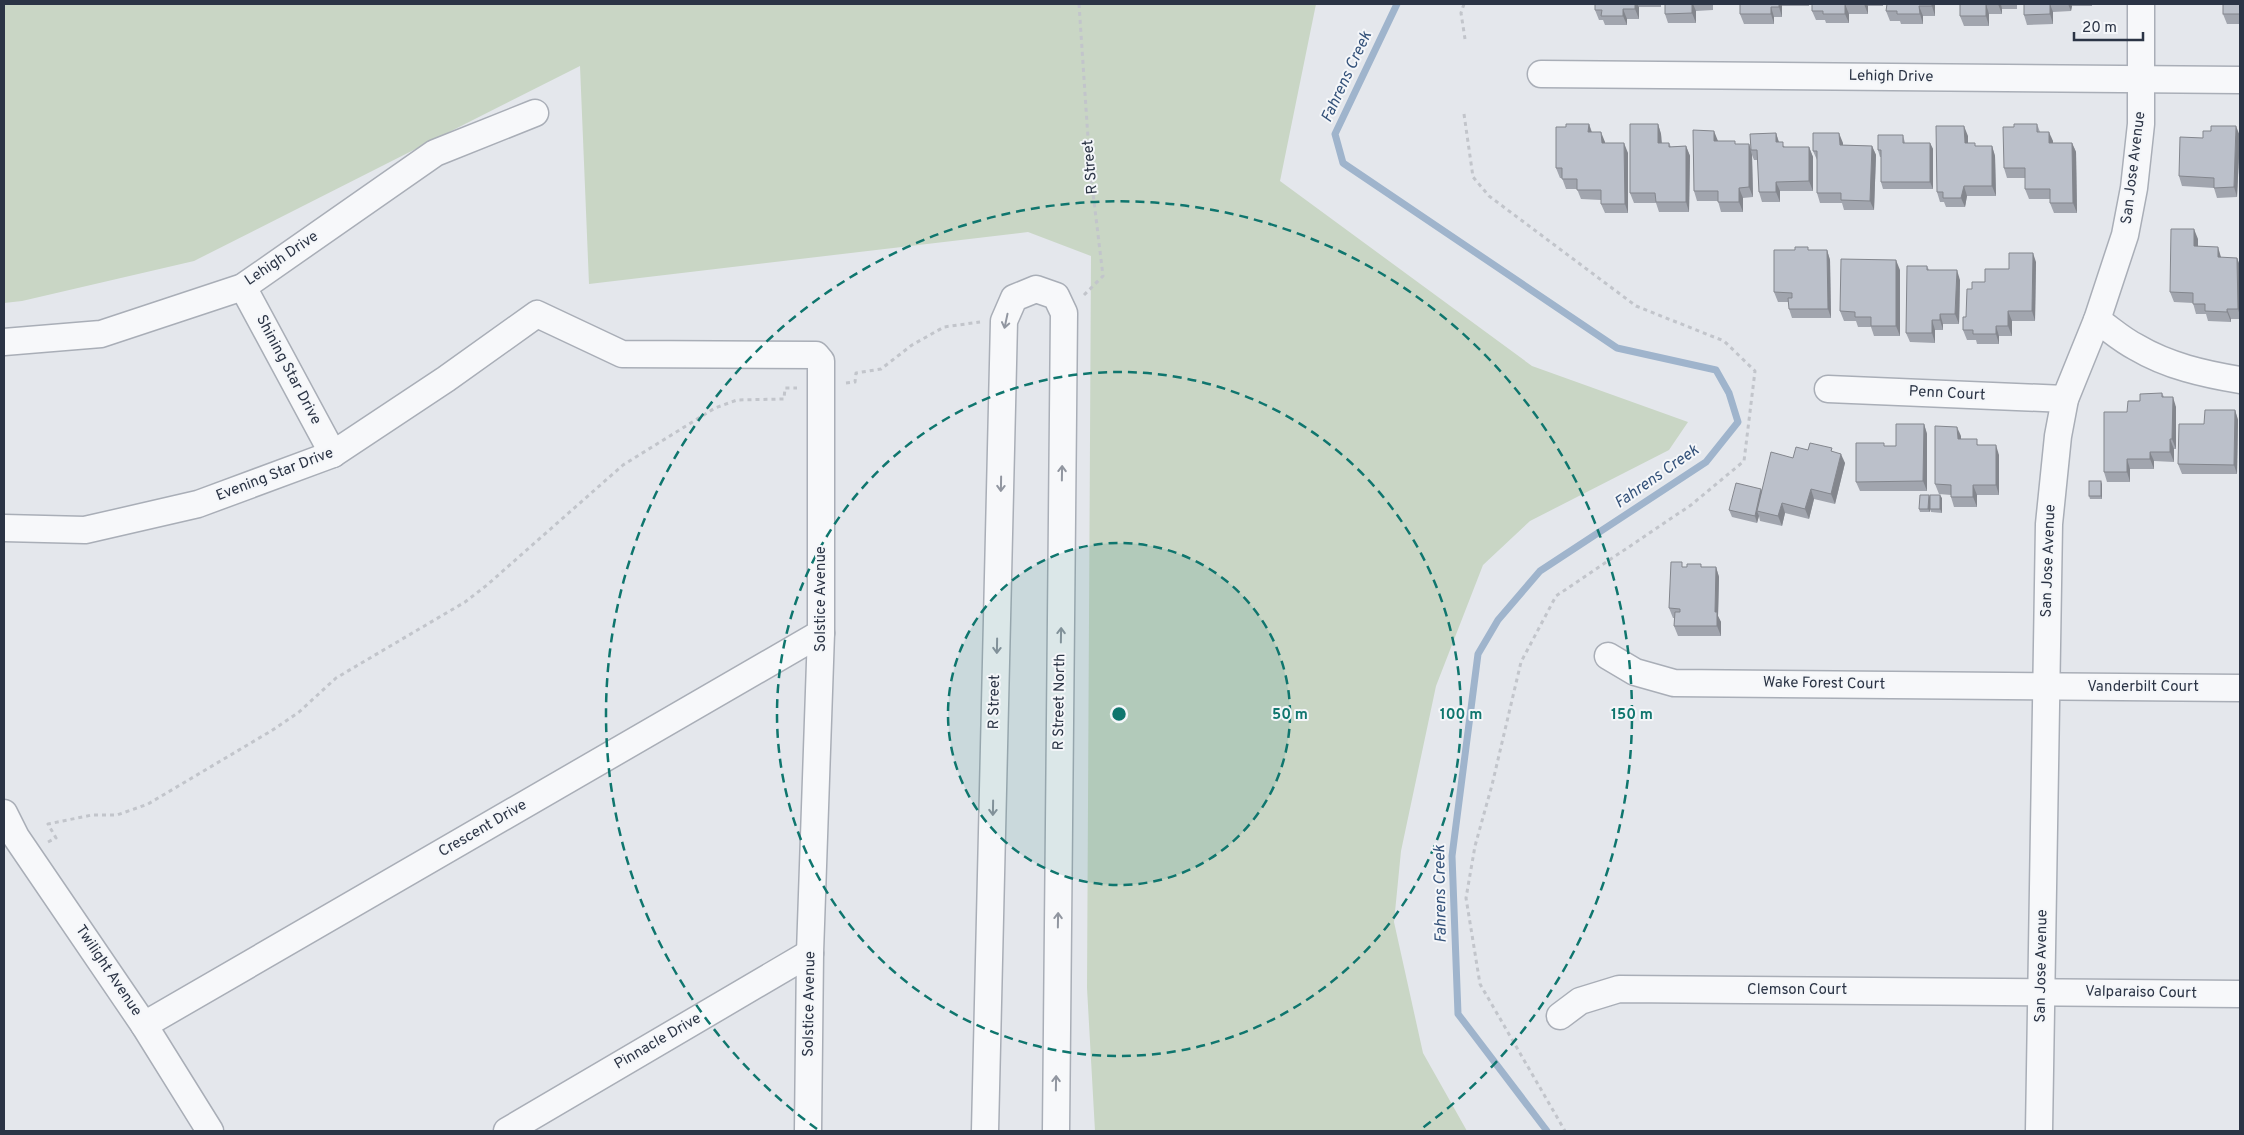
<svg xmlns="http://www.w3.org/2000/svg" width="2244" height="1135" viewBox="0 0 2244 1135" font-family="Overpass,sans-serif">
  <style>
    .green { fill: #c9d6c5 }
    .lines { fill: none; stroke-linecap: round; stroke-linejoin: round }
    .stream { stroke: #9fb4cc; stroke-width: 7 }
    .street-casing { stroke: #a9aeb7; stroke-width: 29 }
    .path { stroke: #c2c5cb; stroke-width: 3; stroke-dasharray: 4 4; stroke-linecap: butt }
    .street { stroke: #f7f8fa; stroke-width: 26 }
    .wall { fill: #a1a5ae }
    .shaded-wall { fill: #83868d }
    .building { fill: #bbc0ca; stroke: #83868d }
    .oneway { stroke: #9196a0 }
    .ring { fill: none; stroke: #0f766e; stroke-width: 2.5; stroke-dasharray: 9 6 }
    .labels { text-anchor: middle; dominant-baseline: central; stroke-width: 4; stroke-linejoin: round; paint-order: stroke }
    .street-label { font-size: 15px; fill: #2b3445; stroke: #f4f6f9 }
    .water-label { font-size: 16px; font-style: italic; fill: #34527a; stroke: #f4f6f9 }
    .centre { fill: #0f766e; stroke: #f4f6f9; stroke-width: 2.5 }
    .ring-label { font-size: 15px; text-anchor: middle; font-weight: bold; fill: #0f766e; stroke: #f4f6f9; stroke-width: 4; stroke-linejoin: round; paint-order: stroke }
  </style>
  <rect width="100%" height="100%" fill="#e4e7ec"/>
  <polygon class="green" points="4,4 1316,4 1280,181 1532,366 1688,422 1669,450 1530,521 1483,565 1436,686 1401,851 1394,922 1423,1053 1467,1131 1095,1131 1087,988 1091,256 1028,232 589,284 580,66 194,261 22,301 4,303"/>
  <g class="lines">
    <polyline class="stream" points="1397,4 1335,134 1343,163 1617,348 1716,370 1729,393 1738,422 1706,462 1540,571 1498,620 1478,654 1452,856 1458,1014 1547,1131"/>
    <g class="street-casing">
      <g id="street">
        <polyline points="1541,74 2240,80"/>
        <polyline points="243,287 333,454"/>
        <path d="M2097,320C2110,329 2122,340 2136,347C2168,366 2204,374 2240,380"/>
        <polyline points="4,342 101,334 243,287 435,153 535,113"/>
        <polyline points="1828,389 2065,399"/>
        <polyline points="4,528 85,530 198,504 333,454 446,379 537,314 622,354 816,355 821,361 821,633 810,953 808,1131"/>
        <polyline points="1608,656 1635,672 1674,683 2240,688"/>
        <polyline points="4,813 16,837 144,1025 210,1131"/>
        <polyline points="1560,1016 1580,1001 1619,989 2240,994"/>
        <polyline points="144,1025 821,633"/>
        <polyline points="507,1131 810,953"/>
        <polyline points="985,1131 1004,321 1014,298 1036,289 1056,296 1064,313 1056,1131"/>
        <polyline points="2039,1131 2049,524 2058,436 2065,399 2097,320 2125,235 2134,188 2141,124 2141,4"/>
      </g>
    </g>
    <g class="path">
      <polyline points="1079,4 1090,168 1103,276 1083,296"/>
      <polyline points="1464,4 1461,13 1465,39"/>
      <polyline points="1464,114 1473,177 1489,196 1636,306 1724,341 1755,371 1744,461 1691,505 1556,596 1521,662 1492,785 1475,846 1466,898 1480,984 1565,1131"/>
      <polyline points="846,383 855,382 856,373 881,369 912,345 944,327 980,322"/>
      <polyline points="48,842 56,838 48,824 92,815 117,815 148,804 271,731 299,712 336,678 465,602 487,585 623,465 715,408 737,400 784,399 785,388 797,388"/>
    </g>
    <use href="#street" class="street"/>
  </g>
  <g class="wall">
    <polygon points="1595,4 1661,4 1661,7 1639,7 1639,19 1627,19 1627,25 1605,25 1603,20 1599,20 1595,10"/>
    <polygon points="1665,4 1735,4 1735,5 1713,5 1713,10 1696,11 1696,23 1668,23 1665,14"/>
    <polygon points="1740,4 1809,4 1809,6 1782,6 1782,17 1774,17 1774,24 1744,24 1740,14"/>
    <polygon points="1812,4 1883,4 1883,6 1868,6 1868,14 1849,14 1849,23 1826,23 1825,20 1816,20 1812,11"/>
    <polygon points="1887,4 1959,4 1959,5 1935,5 1935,16 1923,16 1923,24 1901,24 1900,21 1890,21 1886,11"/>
    <polygon points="1960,4 2017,4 2017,9 2002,9 2002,14 1989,14 1989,26 1964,26 1960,16"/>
    <polygon points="2024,4 2092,4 2092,6 2072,6 2071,11 2053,12 2053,24 2027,25 2024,15"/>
    <polygon points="2188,4 2240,4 2240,24 2227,24 2223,14 2223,4"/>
    <polygon points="1589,124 1592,132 1605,142 1605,143 1628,153 1628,213 1605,213 1601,204 1601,200 1581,199 1577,189 1566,189 1562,178 1560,178 1556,168 1566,127"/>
    <polygon points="1658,124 1661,134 1662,143 1669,143 1671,147 1686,146 1690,156 1689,212 1659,212 1656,203 1634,203 1630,193"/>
    <polygon points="2037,124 2040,132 2053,141 2053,143 2072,143 2076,152 2077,213 2054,213 2050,203 2050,199 2029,199 2025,189 2025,178 2007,178 2004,168 2014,127"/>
    <polygon points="1776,133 1779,142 1785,147 1809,147 1813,157 1813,191 1780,191 1780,202 1762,202 1759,192 1758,160 1754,160 1752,155 1753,197 1743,198 1743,212 1721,212 1718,201 1697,201 1694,191 1718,141 1736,144 1749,144 1751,149"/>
    <polygon points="1903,135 1905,143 1930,143 1933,149 1933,189 1883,189 1881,182 1881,157 1880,157 1878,150"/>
    <polygon points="1968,136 1968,143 1976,146 1992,146 1995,156 1996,196 1967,196 1965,207 1946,207 1944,202 1940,202 1937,192"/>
    <polygon points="2240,136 2237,197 2217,198 2214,188 2182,186 2179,176 2203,138"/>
    <polygon points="1843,143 1843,145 1872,146 1876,155 1874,210 1844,210 1842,203 1820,203 1817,193 1817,160 1813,151"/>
    <polygon points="2198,239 2198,247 2221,257 2221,258 2237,258 2240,266 2240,319 2231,319 2231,322 2208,321 2206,314 2196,314 2193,303 2174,302 2170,292"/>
    <polygon points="1810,250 1827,250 1830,260 1831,318 1792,318 1789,309 1789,302 1778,302 1774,292"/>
    <polygon points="2036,262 2035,321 2012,321 2012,336 1999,336 1999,344 1977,344 1976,340 1967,340 1963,330 1972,289 2009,269"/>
    <polygon points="1927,266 1929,270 1960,280 1959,324 1943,324 1943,330 1935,330 1935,343 1910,342 1906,333"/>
    <polygon points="1900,270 1900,336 1874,336 1871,327 1858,327 1856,321 1844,321 1840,311"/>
    <polygon points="2162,393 2164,397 2176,407 2176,449 2174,449 2174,462 2154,461 2154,469 2130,469 2130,482 2107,482 2104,472 2127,412 2140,401"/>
    <polygon points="2235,410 2238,420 2237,474 2182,474 2178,464 2204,424"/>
    <polygon points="1924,424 1927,434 1927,491 1860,491 1856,482 1885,446 1896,446"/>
    <polygon points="1961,436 1961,439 1979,445 1999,455 1999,495 1977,495 1977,507 1954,507 1951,497 1951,495 1939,494 1935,484"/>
    <polygon points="1808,450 1833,452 1845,463 1835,504 1814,499 1809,519 1785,513 1782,526 1760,521 1759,516 1757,523 1732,517 1729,510 1762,490 1793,458"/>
    <polygon points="2102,484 2102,499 2090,499 2089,496"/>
    <polygon points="1929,495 1930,498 1930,512 1920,512 1919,509"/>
    <polygon points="1942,498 1942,513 1931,512 1930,509"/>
    <polygon points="1684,567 1716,567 1719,577 1718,616 1721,622 1721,636 1678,636 1674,626 1675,618 1673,618 1669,608"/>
  </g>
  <g class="shaded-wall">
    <polygon points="1635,4 1637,4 1639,7 1639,19 1635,9"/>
    <polygon points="1692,4 1693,4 1696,11 1696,23 1692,13"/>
    <polygon points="1779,4 1782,4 1782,17 1779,7"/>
    <polygon points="1845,4 1849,14 1849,23 1845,14"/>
    <polygon points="1864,4 1867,4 1868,6 1868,14"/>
    <polygon points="1932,4 1935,4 1935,16 1932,6"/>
    <polygon points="1986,4 1989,14 1989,26 1986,16"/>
    <polygon points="1998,4 2001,4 2002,9 2002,14"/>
    <polygon points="2050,4 2053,12 2053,24 2050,14"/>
    <polygon points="2068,4 2071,4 2072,6 2071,11"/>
    <polygon points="1919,6 1923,16 1923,24 1920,14"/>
    <polygon points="1771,7 1774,17 1774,24 1771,14"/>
    <polygon points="1623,9 1627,19 1627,25 1623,16"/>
    <polygon points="1589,124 1592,134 1588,132"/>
    <polygon points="1658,124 1661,134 1662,152 1658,143"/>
    <polygon points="1964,126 1968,136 1968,152 1965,143"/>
    <polygon points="2236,126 2240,136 2237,197 2234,187"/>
    <polygon points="1714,131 1718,141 1718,151 1714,141"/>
    <polygon points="1601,132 1605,142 1605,153 1602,143"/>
    <polygon points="2049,132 2053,141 2053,152 2049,143"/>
    <polygon points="1776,133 1779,143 1776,142"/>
    <polygon points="1839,133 1843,143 1843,155 1840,145"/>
    <polygon points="1624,143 1628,153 1628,213 1625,204"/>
    <polygon points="1930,143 1933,149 1933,189 1930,182"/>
    <polygon points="2072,143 2076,152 2077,213 2073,203"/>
    <polygon points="1749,144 1752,155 1753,197 1749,187"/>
    <polygon points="1686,146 1690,156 1689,212 1686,202"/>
    <polygon points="1872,146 1876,155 1874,210 1870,201"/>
    <polygon points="1992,146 1995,156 1996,196 1992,186"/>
    <polygon points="1809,147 1813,157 1813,191 1809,181"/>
    <polygon points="1776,182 1780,191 1780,202 1776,192"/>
    <polygon points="1964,186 1967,196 1965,207 1961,198"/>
    <polygon points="1739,188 1743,198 1743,212 1739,202"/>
    <polygon points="2194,229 2198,239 2198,256 2194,246"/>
    <polygon points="2218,247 2221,257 2221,267 2218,257"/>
    <polygon points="1827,250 1830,260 1831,318 1828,309"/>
    <polygon points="2033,253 2036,262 2035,321 2032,311"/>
    <polygon points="2237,258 2240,266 2240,316 2238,309"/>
    <polygon points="1896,260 1900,270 1900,336 1896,326"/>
    <polygon points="1957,270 1960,280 1959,324 1955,314"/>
    <polygon points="2227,309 2231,319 2231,322 2227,312"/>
    <polygon points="2008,311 2012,321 2012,336 2008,326"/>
    <polygon points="1940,314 1943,324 1943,330 1940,320"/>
    <polygon points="1932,320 1935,330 1935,343 1932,333"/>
    <polygon points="1996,326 1999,336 1999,344 1996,334"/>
    <polygon points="2173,397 2176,407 2176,449 2172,439"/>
    <polygon points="2235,410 2238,420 2237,474 2234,465"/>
    <polygon points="1924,424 1927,434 1927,491 1923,481"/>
    <polygon points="1957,427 1961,436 1961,449 1958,439"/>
    <polygon points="2170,439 2174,449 2174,462 2170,452"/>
    <polygon points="1996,445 1999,455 1999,495 1996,485"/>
    <polygon points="2150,452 2154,461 2154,469 2150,459"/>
    <polygon points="1841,454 1845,463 1835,504 1831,494"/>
    <polygon points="2127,459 2130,469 2130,482 2127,472"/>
    <polygon points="2101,481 2102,484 2102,499 2101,496"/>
    <polygon points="1973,485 1977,495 1977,507 1973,497"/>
    <polygon points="1761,489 1764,496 1757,511 1759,516 1757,523 1755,516"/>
    <polygon points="1811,489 1814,499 1809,519 1805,509"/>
    <polygon points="1929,495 1930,498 1930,512 1928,509"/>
    <polygon points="1940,495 1942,498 1942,513 1940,509"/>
    <polygon points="1782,503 1785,513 1782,526 1778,516"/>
    <polygon points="1716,567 1719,577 1718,616 1721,622 1721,636 1717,626 1715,612"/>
  </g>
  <g class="building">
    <polygon points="1595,4 1635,4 1635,9 1623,9 1623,16 1601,16 1602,10 1595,10"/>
    <polygon points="1665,4 1692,4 1692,13 1665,14"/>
    <polygon points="1740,4 1779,4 1779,7 1771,7 1771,14 1740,14"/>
    <polygon points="1812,4 1864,4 1845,4 1845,14 1823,14 1823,11 1812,11"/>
    <polygon points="1887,4 1932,4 1932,6 1919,6 1920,14 1897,14 1897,11 1886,11"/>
    <polygon points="1960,4 1998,4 1986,4 1986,16 1960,16"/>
    <polygon points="2024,4 2050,4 2050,14 2024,15"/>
    <rect x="2223" y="4" width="17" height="10"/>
    <polygon points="1566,124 1589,124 1588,132 1601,132 1602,143 1624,143 1625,204 1601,204 1601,190 1577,190 1577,179 1562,179 1562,168 1556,168 1556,127 1566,127"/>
    <polygon points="1630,124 1658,124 1658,143 1669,143 1669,147 1686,146 1686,202 1656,202 1655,193 1630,193"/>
    <polygon points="2014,124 2037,124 2037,132 2049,132 2049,143 2072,143 2073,203 2050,203 2050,189 2025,189 2025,168 2004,168 2003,127 2014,127"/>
    <polygon points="1936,126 1964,126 1965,143 1975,143 1975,146 1992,146 1992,186 1964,186 1961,198 1943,198 1943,192 1937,192"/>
    <polygon points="2211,126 2236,126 2234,187 2214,188 2214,178 2179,176 2180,137 2203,138 2203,131 2211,131"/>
    <polygon points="1693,130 1714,131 1714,141 1735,141 1735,144 1749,144 1749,187 1739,188 1739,202 1718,202 1718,191 1694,191"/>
    <polygon points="1776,133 1776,142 1783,142 1783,147 1809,147 1809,181 1776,182 1776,192 1759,192 1757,150 1751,150 1750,134"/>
    <polygon points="1813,133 1839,133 1840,145 1872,146 1870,201 1841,200 1841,193 1817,193 1817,151 1813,151"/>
    <polygon points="1878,135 1903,135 1903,143 1930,143 1930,182 1881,182 1881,150 1878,150"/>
    <polygon points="2171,229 2194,229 2194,246 2218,247 2218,257 2237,258 2238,309 2227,309 2227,312 2205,311 2205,304 2193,304 2193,293 2170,292"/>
    <polygon points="1795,247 1808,247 1808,250 1827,250 1828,309 1789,309 1788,298 1792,298 1792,293 1774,292 1774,250 1795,250"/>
    <polygon points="2009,253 2033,253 2032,311 2008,311 2008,326 1996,326 1996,334 1973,334 1973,330 1963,330 1963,317 1966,317 1967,289 1972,289 1972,282 1985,282 1985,269 2009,269"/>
    <polygon points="1841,259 1896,260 1896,326 1871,326 1871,317 1855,317 1855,312 1840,311"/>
    <polygon points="1907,266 1927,266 1927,270 1957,270 1955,314 1940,314 1940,320 1932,320 1932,333 1906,333"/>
    <polygon points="2162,393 2162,397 2173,397 2172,439 2170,439 2170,452 2150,452 2150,459 2127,459 2127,472 2104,472 2104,412 2127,412 2128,401 2140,401 2140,394"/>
    <polygon points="2205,410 2235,410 2234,465 2178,464 2179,424 2204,424"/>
    <polygon points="1896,424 1924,424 1923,481 1856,482 1856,443 1884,443 1884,446 1896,446"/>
    <polygon points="1935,426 1957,427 1958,439 1977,439 1977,445 1996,445 1996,485 1973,485 1973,497 1951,497 1951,485 1935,484"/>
    <polygon points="1810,443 1832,448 1831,451 1841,454 1831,494 1811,489 1805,509 1782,503 1778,516 1757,511 1771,452 1793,458 1796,447 1808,450"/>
    <rect x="2089" y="481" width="12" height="15"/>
    <polygon points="1736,483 1761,489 1755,516 1729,510"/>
    <polygon points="1920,495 1929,495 1928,509 1919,509"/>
    <rect x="1930" y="495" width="10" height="14"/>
    <polygon points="1671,562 1682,562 1682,567 1687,567 1687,564 1701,564 1701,567 1716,567 1715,612 1717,612 1717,626 1674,626 1675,612 1680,612 1680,609 1669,608"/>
  </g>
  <defs><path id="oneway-shaft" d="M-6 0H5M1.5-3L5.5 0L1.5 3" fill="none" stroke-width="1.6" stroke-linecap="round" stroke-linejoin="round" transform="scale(1.25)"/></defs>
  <g class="oneway">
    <use href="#oneway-shaft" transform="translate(1006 321) rotate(102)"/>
    <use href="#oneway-shaft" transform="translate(1062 473) rotate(-89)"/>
    <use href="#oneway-shaft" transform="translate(1001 484) rotate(91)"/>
    <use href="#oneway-shaft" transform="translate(1061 635) rotate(-89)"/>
    <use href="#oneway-shaft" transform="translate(997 646) rotate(91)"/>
    <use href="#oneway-shaft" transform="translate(993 808) rotate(91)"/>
    <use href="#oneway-shaft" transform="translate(1058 920) rotate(-89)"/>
    <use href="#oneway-shaft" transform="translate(1056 1083) rotate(-89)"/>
  </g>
  <circle cx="1119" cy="714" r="171" fill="#0f766e" fill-opacity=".12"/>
  <g class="ring">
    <circle cx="1119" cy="714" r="171"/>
    <circle cx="1119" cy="714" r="342"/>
    <path d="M817 1129A513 513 0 1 1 1421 1129"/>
  </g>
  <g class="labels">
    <g class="street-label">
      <text transform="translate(1891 77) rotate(1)">Lehigh Drive</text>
      <text transform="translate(1091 167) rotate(-95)">R Street</text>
      <text transform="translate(2134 168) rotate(-83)">San Jose Avenue</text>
      <text transform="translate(282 259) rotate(-34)">Lehigh Drive</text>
      <text transform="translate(288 370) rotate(62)">Shining Star Drive</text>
      <text transform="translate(1947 394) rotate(3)">Penn Court</text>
      <text transform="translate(275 475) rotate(-21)">Evening Star Drive</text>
      <text transform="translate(2049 561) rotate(-88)">San Jose Avenue</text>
      <text transform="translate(821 599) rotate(-90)">Solstice Avenue</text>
      <text transform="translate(1824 684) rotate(1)">Wake Forest Court</text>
      <text x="2143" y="687">Vanderbilt Court</text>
      <text transform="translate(995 702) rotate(-89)">R Street</text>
      <text transform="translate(1060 702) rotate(-89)">R Street North</text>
      <text transform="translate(483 829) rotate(-30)">Crescent Drive</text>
      <text transform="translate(2042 966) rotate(-89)">San Jose Avenue</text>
      <text transform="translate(108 971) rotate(56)">Twilight Avenue</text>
      <text x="1797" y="990">Clemson Court</text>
      <text transform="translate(2141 993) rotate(1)">Valparaiso Court</text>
      <text transform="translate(810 1004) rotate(-89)">Solstice Avenue</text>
      <text transform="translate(658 1042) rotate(-30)">Pinnacle Drive</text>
    </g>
    <g class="water-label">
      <text transform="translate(1347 77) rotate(-65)">Fahrens Creek</text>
      <text transform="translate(1657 477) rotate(-35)">Fahrens Creek</text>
      <text transform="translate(1441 894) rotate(-91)">Fahrens Creek</text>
    </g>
  </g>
  <circle cx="1119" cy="714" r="8" class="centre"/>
  <g class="ring-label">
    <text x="1290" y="719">50 m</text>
    <text x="1461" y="719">100 m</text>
    <text x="1632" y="719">150 m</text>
  </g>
  <rect width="2244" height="1135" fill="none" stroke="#2b3445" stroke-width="10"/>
  <path d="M2074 32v8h69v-8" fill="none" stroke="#2b3445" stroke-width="2.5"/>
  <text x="2082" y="32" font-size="15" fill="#2b3445" stroke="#f4f6f9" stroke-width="4" paint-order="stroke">20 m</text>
</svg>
